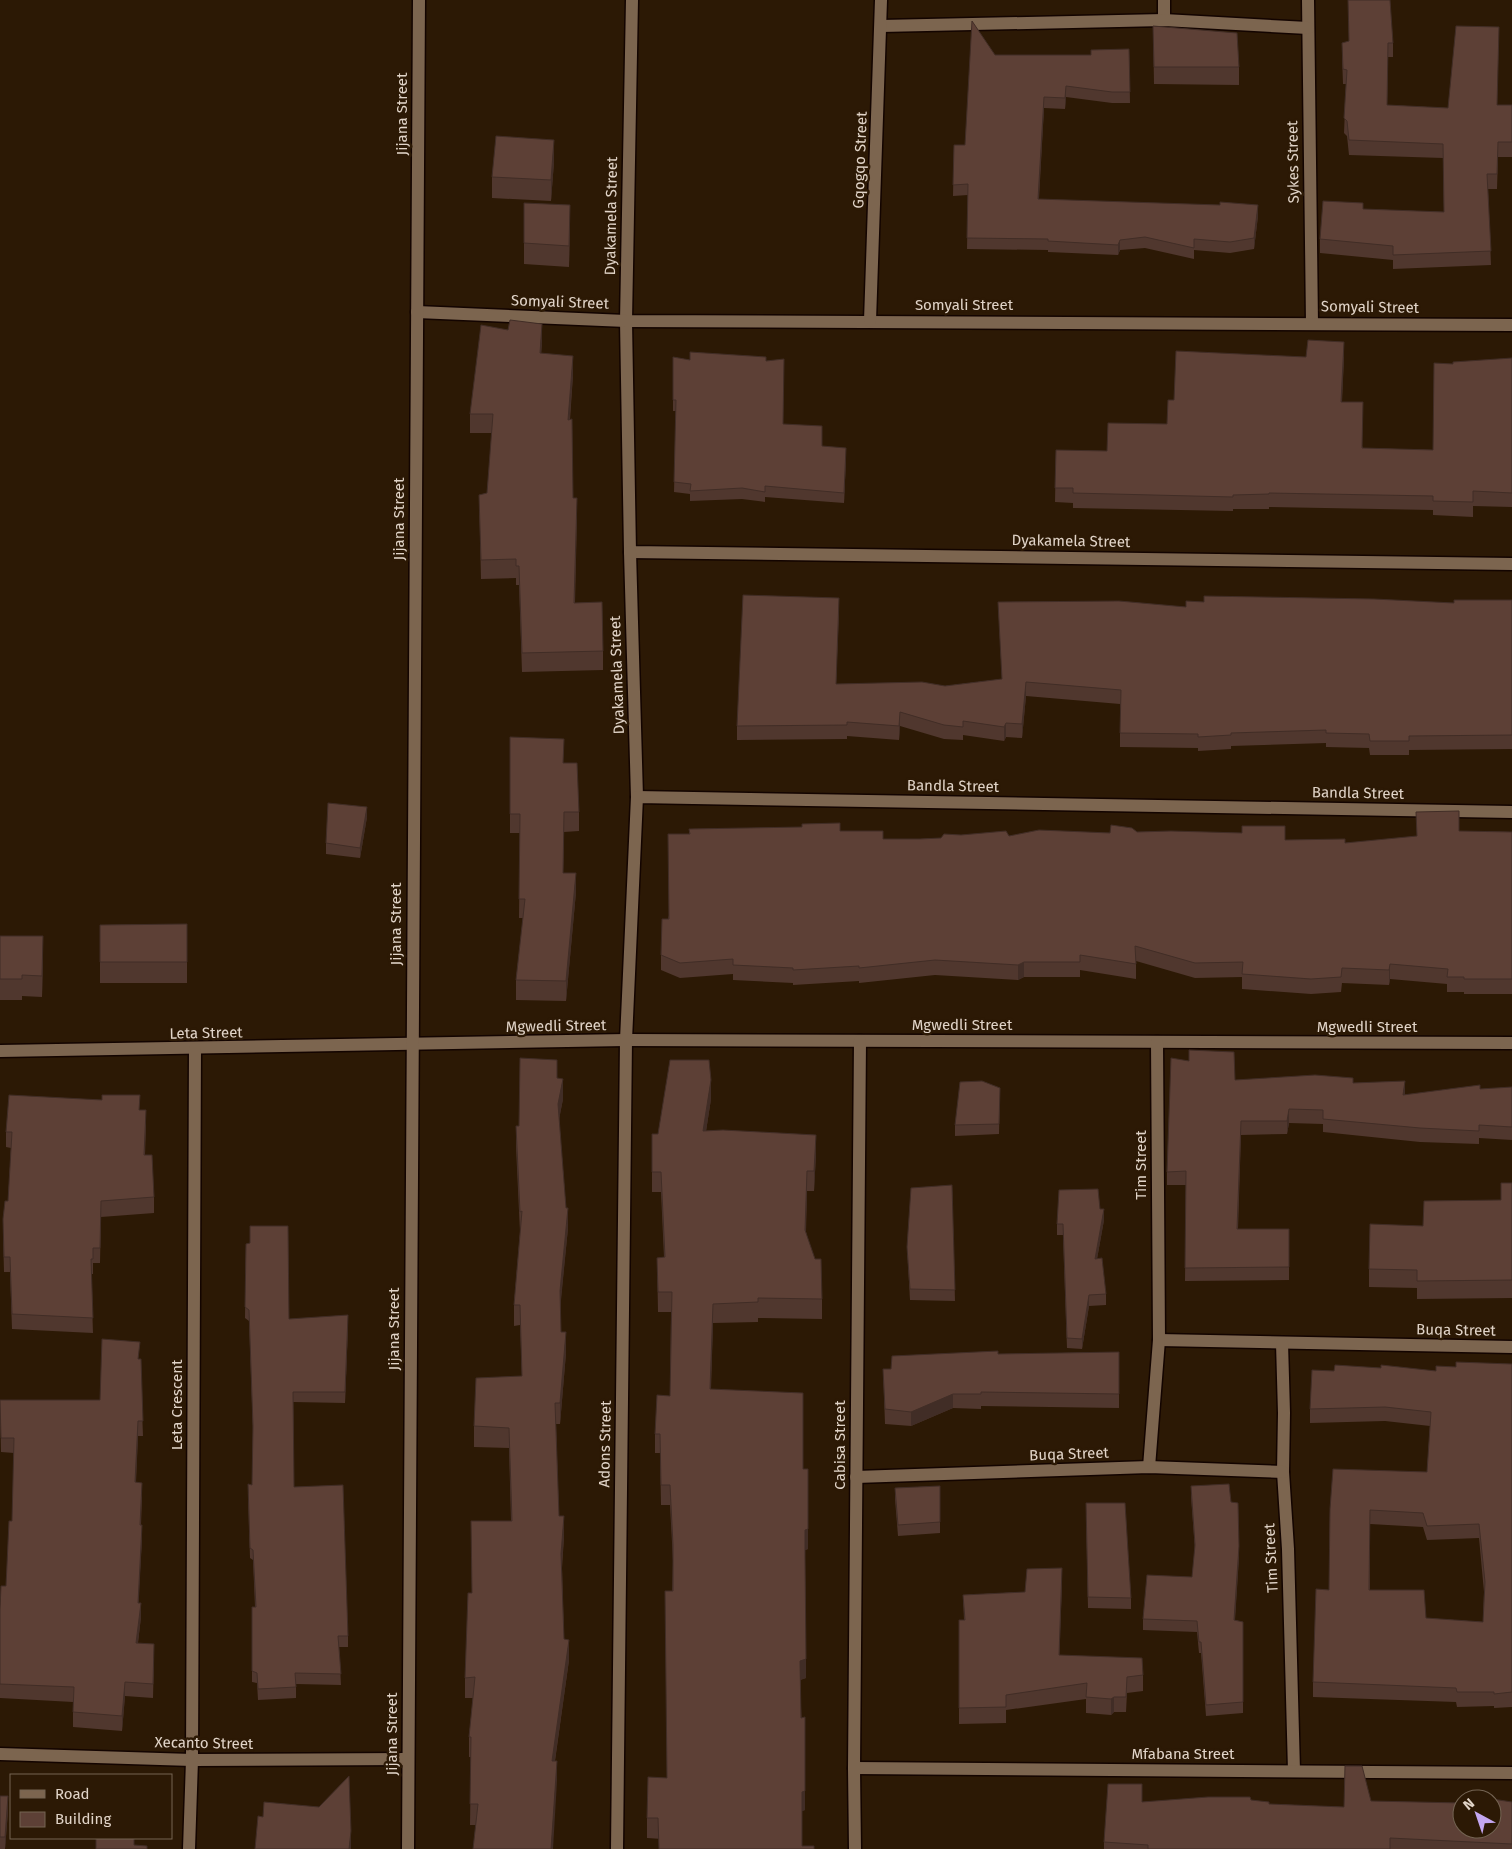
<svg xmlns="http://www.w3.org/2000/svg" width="1512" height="1849" viewBox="0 0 1512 1849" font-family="'Fira Sans',sans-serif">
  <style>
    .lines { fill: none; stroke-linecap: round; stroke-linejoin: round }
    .minor-casing { stroke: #130400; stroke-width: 15 }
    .tertiary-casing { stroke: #130400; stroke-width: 15 }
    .minor { stroke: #7c654f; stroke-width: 12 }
    .tertiary { stroke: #7c654f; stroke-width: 12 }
    .wall { fill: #50372e; fill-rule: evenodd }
    .shaded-wall { fill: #412d26 }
    .building { fill: #5d4036; stroke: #412d26; fill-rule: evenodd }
    .labels { text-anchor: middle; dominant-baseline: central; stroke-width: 5; stroke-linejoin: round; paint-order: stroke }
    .street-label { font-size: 15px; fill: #e1d4c8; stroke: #2c1905 }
  </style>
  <rect width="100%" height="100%" fill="#2c1905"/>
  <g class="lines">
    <g class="minor-casing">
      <g id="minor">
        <polyline points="632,0 626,321 630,552 1512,564"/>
        <polyline points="1308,0 1312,323"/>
        <polyline points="1164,20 1164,0"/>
        <polyline points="881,26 1164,20 1308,28"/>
        <polyline points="417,312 626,321 1512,325"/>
        <polyline points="870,321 881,0"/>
        <polyline points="630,552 637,797"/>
        <polyline points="0,1051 626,1040 1512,1043"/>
        <polyline points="1159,1340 1512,1347"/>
        <polyline points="1282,1343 1284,1413 1283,1472 1288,1549 1294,1771"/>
        <polyline points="1149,1467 1159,1340 1157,1042"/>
        <polyline points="856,1477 1149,1467 1283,1472"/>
        <polyline points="0,1754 192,1760 408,1759"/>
        <polyline points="854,1768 1512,1773"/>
        <polyline points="189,1849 192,1760 195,1049"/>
        <polyline points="617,1849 626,1040 637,797 1512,812"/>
        <polyline points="855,1849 854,1768 860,1041"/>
      </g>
    </g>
    <g class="tertiary-casing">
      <polyline id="tertiary" points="408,1849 419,0"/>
    </g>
    <use href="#minor" class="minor"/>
    <use href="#tertiary" class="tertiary"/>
  </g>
  <g class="wall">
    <polygon points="1153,26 1239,67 1239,85 1154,84"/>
    <polygon points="1349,41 1393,43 1393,57 1388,57 1387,105 1448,108 1498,105 1512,105 1512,157 1498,157 1497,189 1488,189 1491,265 1393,269 1393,260 1320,253 1320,239 1363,209 1444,212 1443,158 1349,155 1347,136 1344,133 1346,84 1343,84 1342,57"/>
    <polygon points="1129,49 1130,103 1112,103 1066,97 1065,109 1044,108 1039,199 1258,216 1254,249 1230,253 1194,250 1194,259 1145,248 1120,250 1118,255 1048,252 1048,250 967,249 968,195 953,196 954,145 965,145 995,55 1091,55"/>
    <polygon points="554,162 551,201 492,198 492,177"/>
    <polygon points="524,203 570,226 569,267 524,264"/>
    <polygon points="542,343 541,353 573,375 570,420 573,498 577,517 575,603 603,651 603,670 522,672 519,585 516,585 516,578 481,579 479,495 487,493 492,433 470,433 470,414"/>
    <polygon points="673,357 690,360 766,361 783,424 822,446 846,458 844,503 765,497 765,502 742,499 690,501 690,494 674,492 676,411 673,411"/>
    <polygon points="1306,357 1344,357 1342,402 1363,448 1433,450 1453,364 1512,358 1512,507 1473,506 1473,517 1433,515 1433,510 1269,507 1269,509 1233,509 1233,511 1073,508 1073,503 1055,502 1056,450 1107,451 1167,424 1174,400"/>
    <polygon points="1512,600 1512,749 1409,750 1409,755 1370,755 1369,748 1326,747 1326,743 1231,746 1231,749 1198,751 1198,748 1120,747 1120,704 1026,696 1022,738 1006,737 1004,741 963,735 963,740 944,739 900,726 899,740 847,736 847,739 737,740 737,726 839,612 836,684 945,686 1002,679 998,602 1186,607 1204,602 1454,603"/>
    <polygon points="510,737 564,763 579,812 579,831 564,832 563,873 576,892 566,1001 516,1000 516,980 523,918 519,918 520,833 510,833"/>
    <polygon points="367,817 360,858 326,854 326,843"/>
    <polygon points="802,827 840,831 883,839 920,839 941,838 961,835 1009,836 1137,832 1285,840 1345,843 1417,837 1459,831 1512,832 1512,994 1464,994 1464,992 1447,992 1447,984 1390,979 1389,985 1342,983 1341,992 1311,994 1242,989 1242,977 1195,978 1136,961 1136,979 1080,970 1080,977 1024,977 1018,980 935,975 859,983 859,981 793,985 793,983 733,980 733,974 680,978 661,970 661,955 668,919 689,834 689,829"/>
    <polygon points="187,924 187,983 100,983 100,925"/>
    <polygon points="0,936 43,958 42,997 22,996 22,1000 0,1000"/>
    <polygon points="557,1078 563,1099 559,1119 566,1208 568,1228 560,1307 561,1332 566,1353 560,1424 556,1424 559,1516 564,1537 562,1568 564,1639 569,1660 555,1761 557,1781 476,1825 470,1825 471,1757 469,1757 469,1737 473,1698 465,1698 465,1678 472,1593 511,1521 509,1448 474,1447 474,1426 522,1376 520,1325 514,1326 514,1305 520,1232 516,1147 516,1126 519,1126"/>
    <polygon points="1235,1080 1353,1083 1405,1095 1512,1087 1512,1140 1479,1138 1479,1144 1420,1142 1323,1132 1323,1124 1289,1123 1287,1134 1241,1135 1238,1229 1289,1229 1289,1280 1185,1281 1186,1185 1167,1185 1167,1172"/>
    <polygon points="1000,1088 999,1134 955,1136 955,1125"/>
    <polygon points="711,1099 706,1131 816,1154 814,1191 807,1191 806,1232 822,1299 822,1319 758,1318 758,1322 713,1323 711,1389 803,1469 808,1549 805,1550 805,1571 806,1678 800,1680 805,1810 802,1811 802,1846 814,1849 647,1838 647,1818 667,1778 673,1561 670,1505 661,1505 660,1453 655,1453 655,1434 670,1396 671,1312 658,1312 657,1258 664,1257 661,1192 652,1192 652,1134 658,1134"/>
    <polygon points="140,1110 146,1125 145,1155 154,1197 154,1213 101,1217 100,1263 93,1263 93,1274 91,1274 93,1333 12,1329 10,1272 4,1272 3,1235 3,1219 8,1201 11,1148 6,1147 6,1132"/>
    <polygon points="1512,1183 1512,1298 1417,1299 1417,1288 1369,1287 1369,1269 1423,1226 1501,1200"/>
    <polygon points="952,1185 955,1301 910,1300 907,1247"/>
    <polygon points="1100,1209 1104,1220 1097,1259 1106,1294 1106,1305 1089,1306 1082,1349 1067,1348 1063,1235 1057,1235 1057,1224"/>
    <polygon points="246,1244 289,1319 348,1326 345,1403 293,1402 294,1487 348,1636 348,1647 339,1647 341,1685 296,1684 296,1698 258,1700 257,1683 252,1682 252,1607 255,1607 253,1560 250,1558 248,1495 252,1485 253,1432 249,1321 245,1318"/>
    <polygon points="1119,1352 1119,1408 981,1406 981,1409 953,1408 911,1426 885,1424 883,1369 891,1369 998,1354"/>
    <polygon points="140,1359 143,1436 138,1436 136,1482 142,1497 141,1525 142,1539 138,1603 141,1617 138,1643 154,1659 153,1698 125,1696 122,1731 73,1727 73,1702 0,1698 0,1609 6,1586 12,1521 14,1453 1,1452 0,1400 100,1400"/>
    <path d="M1512,1364V1707L1494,1708V1706L1457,1707L1456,1702L1313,1697V1682L1329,1590L1330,1509L1427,1472L1430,1426L1385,1421L1310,1423V1409L1334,1371H1436L1456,1367ZM1370,1524L1423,1527L1427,1540L1479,1538L1484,1592L1483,1622L1426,1618L1370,1590Z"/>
    <polygon points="940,1486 940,1533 898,1536 895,1499 895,1488"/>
    <polygon points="1191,1486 1239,1557 1235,1620 1243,1622 1243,1713 1206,1716 1201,1653 1199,1653 1197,1632 1143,1630 1143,1619 1192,1577 1195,1549 1191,1497"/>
    <polygon points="1086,1514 1131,1598 1131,1609 1088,1608"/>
    <polygon points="1062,1583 1059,1655 1143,1675 1143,1691 1127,1693 1126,1712 1114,1712 1111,1715 1086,1713 1086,1699 1006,1710 1006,1723 959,1724 959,1620 964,1620 963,1595 1025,1592"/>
    <polygon points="0,1796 8,1811 5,1849 0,1849"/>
    <polygon points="1251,1800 1269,1804 1344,1807 1371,1801 1462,1829 1512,1802 1512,1849 1104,1849 1104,1842 1142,1802"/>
  </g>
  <g class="shaded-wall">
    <polygon points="1066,86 1066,97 1065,109 1065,98"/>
    <polygon points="1044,97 1044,108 1038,210 1038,199"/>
    <polygon points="554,140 554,162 551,201 551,180"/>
    <polygon points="570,205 570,226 569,267 569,246"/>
    <polygon points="1258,205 1258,216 1254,249 1254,238"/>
    <polygon points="1120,240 1120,250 1118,255 1118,245"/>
    <polygon points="542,324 542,343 540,372 540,353"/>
    <polygon points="1344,342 1344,357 1341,416 1341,402"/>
    <polygon points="573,356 573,375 568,439 568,420"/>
    <polygon points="846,448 846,458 844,503 844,493"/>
    <polygon points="1026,682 1026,696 1022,738 1022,724"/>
    <polygon points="900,712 900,726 899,740 899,726"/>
    <polygon points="1006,723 1006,737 1004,741 1004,727"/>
    <polygon points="367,807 367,817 360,858 360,848"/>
    <polygon points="576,873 576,892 566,1001 566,981"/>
    <polygon points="43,936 43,958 42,997 42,976"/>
    <polygon points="1024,962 1024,977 1018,980 1018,965"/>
    <polygon points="1390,964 1390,979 1389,985 1389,970"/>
    <polygon points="563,1079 563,1099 558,1125 558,1104"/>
    <polygon points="711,1080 711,1099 703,1151 703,1131"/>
    <polygon points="1405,1081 1405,1095 1403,1095"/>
    <polygon points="1289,1109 1289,1123 1287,1134 1287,1121"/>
    <polygon points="816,1135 816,1154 814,1191 814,1171"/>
    <polygon points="807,1171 807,1191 805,1249 805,1230"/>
    <polygon points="568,1208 568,1228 560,1311 560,1291"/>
    <polygon points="1104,1209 1104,1220 1095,1270 1095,1259"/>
    <polygon points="1089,1295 1089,1306 1082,1349 1082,1339"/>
    <polygon points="713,1304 713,1323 710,1408 710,1389"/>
    <polygon points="348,1315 348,1326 345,1403 345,1392"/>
    <polygon points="566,1332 566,1353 560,1424 560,1403"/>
    <polygon points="953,1394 953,1408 911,1426 911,1412"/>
    <polygon points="138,1421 138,1436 135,1497 135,1482"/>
    <polygon points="564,1516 564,1537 561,1574 561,1554"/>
    <polygon points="142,1525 142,1539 138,1617 138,1603"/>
    <polygon points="808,1529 808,1549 805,1550 805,1577 805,1530"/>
    <polygon points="1239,1546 1239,1557 1234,1631 1234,1620"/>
    <polygon points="1062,1568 1062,1583 1059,1671 1059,1655"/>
    <polygon points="141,1603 141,1617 136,1658 136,1643"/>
    <polygon points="569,1640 569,1660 552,1781 552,1761"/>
    <polygon points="806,1659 806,1678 800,1680 800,1661"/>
    <polygon points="125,1682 125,1696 122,1731 122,1716"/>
    <polygon points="1114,1697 1114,1712 1111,1715 1111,1699"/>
    <polygon points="557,1761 557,1781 553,1849 551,1849"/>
    <polygon points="805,1791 805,1810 802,1811 802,1792"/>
    <polygon points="8,1796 8,1811 5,1849 5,1837"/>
    <polygon points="351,1831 351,1849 349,1849"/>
  </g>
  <g class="building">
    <polygon points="1348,0 1390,0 1393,43 1388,43 1387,105 1448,108 1456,26 1499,27 1497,105 1512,105 1512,142 1498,142 1497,174 1487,174 1491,251 1393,255 1393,246 1320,239 1323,201 1363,203 1363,209 1444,212 1443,144 1349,140 1347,121 1344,118 1347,70 1343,69 1342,43 1349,41"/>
    <polygon points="972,21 995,55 1091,55 1091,50 1129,49 1130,92 1112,92 1066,86 1065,98 1044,97 1038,199 1220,205 1220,202 1258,205 1254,238 1230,242 1194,239 1194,248 1145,237 1120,240 1118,245 1048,241 1048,239 967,238 968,184 953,185 954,145 965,145"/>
    <polygon points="1153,26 1237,33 1239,67 1154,67"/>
    <polygon points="496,136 554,140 551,180 492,177"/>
    <polygon points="524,203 570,205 569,246 524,243"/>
    <polygon points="510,320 542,324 540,353 573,356 568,420 572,419 573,498 577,498 574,603 602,602 603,651 522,653 519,566 516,566 516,559 481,560 479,495 487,493 493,414 470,414 481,325 508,330"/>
    <polygon points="1308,340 1344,342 1341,402 1363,402 1362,448 1433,450 1434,363 1453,364 1453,362 1512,358 1512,493 1473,491 1473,502 1433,501 1433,496 1269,493 1269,494 1233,495 1233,497 1073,493 1073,488 1055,488 1056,450 1107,451 1108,423 1167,424 1168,400 1174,400 1176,351 1306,357"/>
    <polygon points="690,352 766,357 766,361 784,359 783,424 822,426 822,446 846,448 844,493 765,486 765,492 742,488 690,491 691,484 674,482 676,400 673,400 673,357 690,360"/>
    <polygon points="743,595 839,598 836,684 922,682 945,686 1002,679 998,602 1119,601 1186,607 1186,601 1204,602 1204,596 1374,599 1454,603 1454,600 1512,600 1512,735 1409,736 1409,741 1370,741 1369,734 1326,733 1326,730 1231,733 1231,735 1198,737 1198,734 1120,733 1121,690 1026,682 1022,724 1006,723 1004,727 963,721 963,727 944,725 900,712 899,726 847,722 847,725 737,726"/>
    <polygon points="510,737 564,739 563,763 577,763 579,812 564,812 563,873 576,873 566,981 516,980 525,899 519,899 520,814 510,814"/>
    <polygon points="328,803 367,807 360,848 326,843"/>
    <polygon points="1459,811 1459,831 1512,832 1512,979 1464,979 1464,977 1447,977 1448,969 1390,964 1389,970 1342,968 1341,977 1311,979 1242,974 1243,962 1195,963 1135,946 1136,964 1080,955 1080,962 1024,962 1018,965 935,960 859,968 859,966 793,970 793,968 733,965 733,959 680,963 661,955 662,919 669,919 668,834 690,834 689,829 802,827 802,824 840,823 840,831 883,831 883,839 920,839 941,838 944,834 961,835 1006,831 1009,836 1039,830 1110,833 1111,825 1132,828 1137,832 1171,831 1242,833 1242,826 1285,826 1285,840 1345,839 1345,843 1417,836 1416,812"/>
    <polygon points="187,924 187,962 100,962 100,925"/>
    <polygon points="0,936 43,936 42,976 22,975 22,979 0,979"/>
    <polygon points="1189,1050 1234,1052 1235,1080 1315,1075 1353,1078 1353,1083 1405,1081 1403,1095 1480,1085 1480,1089 1512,1087 1512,1127 1479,1125 1479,1131 1420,1128 1323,1119 1323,1110 1289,1109 1287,1121 1241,1121 1237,1229 1289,1229 1289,1267 1185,1268 1186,1171 1167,1172 1171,1058 1189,1061"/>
    <polygon points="520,1058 557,1060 557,1078 563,1079 558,1104 566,1208 568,1208 560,1291 561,1332 566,1332 560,1403 555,1403 559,1516 564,1516 561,1554 564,1639 569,1640 552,1761 557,1761 551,1849 473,1849 478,1804 470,1804 471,1737 469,1737 475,1677 465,1678 468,1593 472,1593 471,1521 512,1521 509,1428 474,1426 476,1378 522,1376 520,1305 514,1305 522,1211 520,1212 516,1126 519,1126"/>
    <polygon points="670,1060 709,1060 711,1080 703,1131 723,1130 816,1135 814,1171 807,1171 805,1230 815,1259 821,1259 822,1299 758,1298 758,1302 713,1304 710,1389 803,1393 803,1469 808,1469 808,1529 805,1530 805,1557 806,1659 800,1661 801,1718 805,1717 805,1791 802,1792 802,1846 814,1846 814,1849 659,1849 658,1818 647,1818 648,1777 667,1778 665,1591 673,1591 673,1545 670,1485 661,1485 660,1434 655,1434 657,1395 670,1396 672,1292 658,1292 657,1258 665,1257 661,1172 652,1172 652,1134 658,1134"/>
    <polygon points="982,1081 1000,1088 999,1124 955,1125 960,1082"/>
    <polygon points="9,1095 102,1100 102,1095 140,1095 139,1110 146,1110 144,1155 152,1155 154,1197 101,1201 100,1248 93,1248 93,1259 91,1259 93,1318 12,1314 10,1257 4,1257 3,1219 5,1201 8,1201 12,1132 6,1132"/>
    <polygon points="1501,1183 1512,1183 1512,1280 1417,1281 1417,1270 1369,1269 1370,1224 1423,1226 1424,1201 1501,1200"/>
    <polygon points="952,1185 955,1290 910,1289 907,1247 911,1188"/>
    <polygon points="1098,1189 1100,1209 1104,1209 1095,1259 1102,1258 1106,1294 1089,1295 1082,1339 1067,1338 1063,1224 1057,1224 1059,1190"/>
    <polygon points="250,1226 288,1226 289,1319 348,1315 345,1392 293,1392 294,1487 343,1485 348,1636 338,1636 341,1674 295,1673 296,1687 258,1689 257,1673 252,1671 252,1607 256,1607 253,1550 250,1548 248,1484 252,1485 253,1426 249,1310 245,1307 246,1244 250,1243"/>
    <polygon points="102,1339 140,1342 138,1359 141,1359 143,1421 138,1421 135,1482 142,1483 140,1525 142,1525 138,1603 141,1603 136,1643 154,1644 153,1684 125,1682 122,1716 73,1712 74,1687 0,1684 0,1609 1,1586 6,1586 9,1521 12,1521 14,1438 1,1438 0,1400 100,1400"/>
    <polygon points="998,1351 998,1354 1119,1352 1119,1394 981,1392 981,1394 953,1394 911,1412 885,1409 883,1369 891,1369 892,1356"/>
    <path d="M1456,1362L1512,1364V1692L1494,1694V1692H1457L1456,1688L1313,1682L1316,1589L1329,1590L1330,1509L1333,1469L1427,1472L1431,1412L1385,1407L1310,1409L1312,1370L1334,1371L1335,1365L1381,1368V1365L1436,1371V1366L1456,1367ZM1370,1510L1423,1513L1427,1526L1479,1524L1485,1582L1483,1622L1426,1618L1424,1590H1369Z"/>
    <polygon points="1229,1484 1231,1502 1238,1503 1239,1546 1234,1620 1243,1622 1243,1702 1206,1705 1201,1642 1199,1642 1197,1621 1143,1619 1147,1575 1192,1577 1195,1545 1191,1486"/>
    <polygon points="940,1486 940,1522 898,1525 895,1488"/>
    <polygon points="1086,1503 1125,1503 1131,1598 1088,1597"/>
    <polygon points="1062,1568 1059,1655 1142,1658 1143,1675 1127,1677 1126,1697 1114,1697 1111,1699 1086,1697 1087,1683 1006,1695 1006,1707 959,1708 959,1620 965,1620 963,1595 1025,1592 1027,1569"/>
    <polygon points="1345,1766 1362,1766 1371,1801 1462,1803 1462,1829 1492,1829 1492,1799 1472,1799 1473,1796 1512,1802 1512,1844 1390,1838 1390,1849 1148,1849 1148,1845 1104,1842 1108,1784 1142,1784 1142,1802 1208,1797 1250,1797 1251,1800 1269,1802 1269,1804 1344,1807"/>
    <polygon points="349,1776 351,1831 349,1849 255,1849 258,1816 263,1817 264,1802 319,1807"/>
    <polygon points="0,1796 8,1796 5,1837 0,1837"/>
    <polygon points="96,1838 134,1838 134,1845 147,1846 147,1849 96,1849"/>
  </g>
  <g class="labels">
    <g class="street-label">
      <text transform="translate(402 114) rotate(-90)">Jijana Street</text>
      <text transform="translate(860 160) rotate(-88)">Gqogqo Street</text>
      <text transform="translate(1293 162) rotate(-91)">Sykes Street</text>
      <text transform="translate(611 216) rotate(-89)">Dyakamela Street</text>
      <text transform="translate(560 302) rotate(2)">Somyali Street</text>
      <text x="964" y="305">Somyali Street</text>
      <text transform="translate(1370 307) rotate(1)">Somyali Street</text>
      <text transform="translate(399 519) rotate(-90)">Jijana Street</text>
      <text transform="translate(1071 541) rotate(1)">Dyakamela Street</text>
      <text transform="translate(617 675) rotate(-92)">Dyakamela Street</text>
      <text transform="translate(953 786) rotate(1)">Bandla Street</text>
      <text transform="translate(1358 793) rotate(1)">Bandla Street</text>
      <text transform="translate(396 924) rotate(-90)">Jijana Street</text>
      <text x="962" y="1025">Mgwedli Street</text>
      <text transform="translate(556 1026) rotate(-1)">Mgwedli Street</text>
      <text x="1367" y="1027">Mgwedli Street</text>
      <text transform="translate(206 1033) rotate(-1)">Leta Street</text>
      <text transform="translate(1141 1165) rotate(-90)">Tim Street</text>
      <text transform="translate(394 1329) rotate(-90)">Jijana Street</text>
      <text transform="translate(1456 1330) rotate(1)">Buqa Street</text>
      <text transform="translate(177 1405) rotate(-90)">Leta Crescent</text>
      <text transform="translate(605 1444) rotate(-89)">Adons Street</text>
      <text transform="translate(840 1445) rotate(-90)">Cabisa Street</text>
      <text transform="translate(1069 1454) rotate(-2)">Buqa Street</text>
      <text transform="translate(1271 1558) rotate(-93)">Tim Street</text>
      <text transform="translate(392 1734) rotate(-90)">Jijana Street</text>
      <text transform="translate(204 1743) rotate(1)">Xecanto Street</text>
      <text x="1183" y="1754">Mfabana Street</text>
    </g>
  </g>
  <rect x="10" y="1774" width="162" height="65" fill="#2c1905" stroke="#746453"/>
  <rect x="20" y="1790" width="25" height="8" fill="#7c654f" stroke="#746453"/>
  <text x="55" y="1799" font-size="15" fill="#e1d4c8">Road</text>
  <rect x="20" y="1812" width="25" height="15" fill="#5d4036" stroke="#746453"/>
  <text x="55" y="1824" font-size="15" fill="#e1d4c8">Building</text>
  <g transform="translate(1477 1814) rotate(320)"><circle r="24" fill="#2c1905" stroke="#746453"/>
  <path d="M0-4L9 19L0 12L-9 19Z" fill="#c4a7f1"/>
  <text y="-8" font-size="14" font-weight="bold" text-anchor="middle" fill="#e1d4c8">N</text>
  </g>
</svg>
